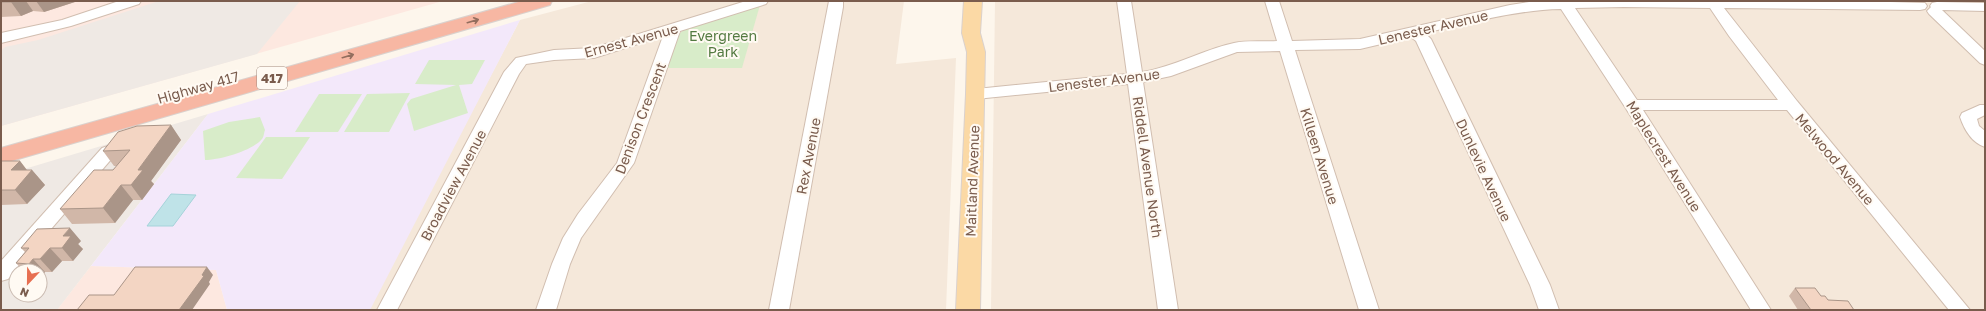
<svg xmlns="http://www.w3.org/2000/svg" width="1986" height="311" viewBox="0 0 1986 311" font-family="'Golos Text',sans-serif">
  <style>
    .residential { fill: #f5e8da }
    .commercial { fill: #fde8e0 }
    .industrial { fill: #efe9e4; fill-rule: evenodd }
    .education { fill: #f3e8fa }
    .green { fill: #d8ecc9 }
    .water { fill: #bfe3e8; stroke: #a5d3da }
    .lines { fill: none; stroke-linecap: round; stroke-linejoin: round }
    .minor-casing { stroke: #d1beb0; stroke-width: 2 }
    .major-casing { stroke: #dad1cd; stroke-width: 2 }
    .highway-casing { stroke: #dad1cd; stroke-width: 2 }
    .minor { fill: #fff; fill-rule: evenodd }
    .major { fill: #fbd9a5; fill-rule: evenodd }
    .highway { fill: #f7b7a3; fill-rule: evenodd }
    .wall { fill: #d1b7a8 }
    .shaded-wall { fill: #aa9588 }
    .building { fill: #f3d5c3; stroke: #aa9588 }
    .oneway { stroke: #936e5e }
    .labels { text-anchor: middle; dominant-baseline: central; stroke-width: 4; stroke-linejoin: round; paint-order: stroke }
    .shield { fill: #fffaf3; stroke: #a28b7f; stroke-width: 1 }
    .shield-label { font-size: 13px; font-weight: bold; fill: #7a5c4d }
    .street-label { font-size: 14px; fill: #7a5c4d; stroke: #fffaf3 }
    .park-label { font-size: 14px; fill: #537a41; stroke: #fffaf3 }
  </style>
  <rect width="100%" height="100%" fill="#fdf6ec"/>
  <g class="residential">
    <polygon points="592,1 904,1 896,64 956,58 946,310 368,310 520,20"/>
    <polygon points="995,1 1985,1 1985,310 991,310"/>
  </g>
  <g class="commercial">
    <polygon points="1,1 443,1 1,126"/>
    <polygon points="91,266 216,270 227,310 57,310"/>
  </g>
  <g class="industrial">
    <polygon points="159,1 300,1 257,54 1,126 1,51 5,47 38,40"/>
    <path d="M208,114L57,310H1V176ZM16,271H40V295H16Z"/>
  </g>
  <polygon class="education" points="520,20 370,310 227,310 216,270 91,266 208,114"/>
  <g class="green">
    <polygon points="760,5 742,68 667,68 680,33 684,30"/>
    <polygon points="429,60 485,60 472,84 459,85 468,113 414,131 407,104 411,99 456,85 415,84"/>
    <polygon points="410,93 389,132 344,132 367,94"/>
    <polygon points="319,94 362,94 338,132 295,132"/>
    <path d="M260,117L265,130C264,132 264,137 262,139C252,151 220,160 205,160L203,131L229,122Z"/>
    <polygon points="266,137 310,137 282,179 236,178"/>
  </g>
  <polygon class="water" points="171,194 196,195 173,226 147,226"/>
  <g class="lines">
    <g class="minor-casing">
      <g id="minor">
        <polygon points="119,1 141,1 139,4 71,26 1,43 1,33 62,20"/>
        <polygon points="746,1 768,1 766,4 680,31 634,163 581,238 570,264 556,310 536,310 552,264 563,238 578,214 617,163 663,36 594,58 554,60 526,64 519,74 397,310 377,310 504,72 516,58 554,50 593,48"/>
        <polygon points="829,1 843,1 843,7 789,310 769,310"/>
        <path d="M1117,1H1131L1142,72C1174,67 1202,50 1234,43C1247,40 1263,42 1277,41L1265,1H1279L1292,41L1360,39L1510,5L1536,1H1856L1925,3L1927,6L1925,9L1920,10L1724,8L1797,101L1970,310H1949L1787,110H1643L1771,310H1751L1625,107L1561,9C1515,10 1470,23 1425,33L1431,39L1550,285L1559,310H1539L1530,285L1416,41L1411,37L1360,49L1295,50L1379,310H1359L1280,51L1237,52L1171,76L1143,82L1178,310H1158L1128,84L976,99L970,98L968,94L970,90L976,89L1127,74ZM1624,7L1710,8L1729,36L1778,100H1637L1575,8Z"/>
        <polygon points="1937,2 1985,3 1985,11 1942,10 1985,51 1985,65 1980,63 1929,14 1927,11 1931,7 1930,6 1932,3"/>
        <path d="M1980,105H1985V115L1977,119L1979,126L1985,131V147C1972,143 1964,129 1960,117L1962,113Z"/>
        <polygon points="108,146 114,148 116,152 114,156 8,279 1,281 1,261 102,148"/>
      </g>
    </g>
    <g class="major-casing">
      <polygon id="major" points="964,1 982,1 980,33 985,52 980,310 956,310 966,94 967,52 962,33"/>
    </g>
    <g class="highway-casing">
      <polygon id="highway" points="522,1 552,1 550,5 1,164 1,148"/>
    </g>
    <use href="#minor" class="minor"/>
    <use href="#major" class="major"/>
    <use href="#highway" class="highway"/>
  </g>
  <g class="wall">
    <polygon points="1,1 78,1 44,12 33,11 21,16 1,17"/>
    <polygon points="171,125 181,140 151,181 154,184 142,200 133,200 115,223 72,224 60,209 113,170 117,166 114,166 103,151"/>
    <polygon points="1,161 20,161 27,170 32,170 45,185 27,204 1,205"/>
    <polygon points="81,241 78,244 83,249 73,261 62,261 52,272 45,272 41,277 40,277 40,271 23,271 16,263 25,252 21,248"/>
    <polygon points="1795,288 1828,300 1854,310 1798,310 1789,296"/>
  </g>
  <g class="shaded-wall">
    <polygon points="13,1 26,1 33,11 21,16 11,2"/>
    <polygon points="36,1 78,1 44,12"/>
    <polygon points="171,125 181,140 151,181 154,184 142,200 131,185 138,170"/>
    <polygon points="20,161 29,173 32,170 45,185 27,204 15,190 11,170"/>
    <polygon points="121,185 133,200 115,223 103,208"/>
    <polygon points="70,228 81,241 78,244 83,249 73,261 62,248 63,236"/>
    <polygon points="50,248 62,261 52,272 40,259"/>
    <polygon points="33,259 45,272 41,277 40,276 40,271 35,271 29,264"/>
    <polygon points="207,267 213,275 209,282 210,284 192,310 179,310"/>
  </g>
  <g class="building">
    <polygon points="1,1 13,1 11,2 1,2"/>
    <polygon points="171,125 138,170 143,170 131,185 121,185 103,208 60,209 94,170 113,170 130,150 103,151 118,132 137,126"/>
    <polygon points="1,161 20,161 11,170 32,170 15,190 1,190"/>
    <polygon points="70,228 63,236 71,236 62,248 50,248 40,259 33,259 29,264 16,263 29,248 21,248 37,229"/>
    <polygon points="135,267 207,267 202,275 204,276 179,310 77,310 89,295 114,295"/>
    <polygon points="1795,288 1815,288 1821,296 1825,296 1828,300 1848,301 1854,310 1811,310"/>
  </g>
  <defs><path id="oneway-shaft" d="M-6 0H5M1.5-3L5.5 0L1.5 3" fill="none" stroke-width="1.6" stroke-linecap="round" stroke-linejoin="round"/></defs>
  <g class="oneway">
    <use href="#oneway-shaft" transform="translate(473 21) rotate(-16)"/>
    <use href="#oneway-shaft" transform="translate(348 56) rotate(-16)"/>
  </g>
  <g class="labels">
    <rect class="shield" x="257" y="67" width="30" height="22" rx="3"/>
    <g class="shield-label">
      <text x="272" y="78">417</text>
    </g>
    <g class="street-label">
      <text transform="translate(1433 27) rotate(-13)">Lenester Avenue</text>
      <text transform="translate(631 40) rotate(-15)">Ernest Avenue</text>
      <text transform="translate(1104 80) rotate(-7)">Lenester Avenue</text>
      <text transform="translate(198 87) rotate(-16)">Highway 417</text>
      <text transform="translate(640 118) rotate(-69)">Denison Crescent</text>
      <text transform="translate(808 156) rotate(-79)">Rex Avenue</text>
      <text transform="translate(1320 156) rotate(73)">Killeen Avenue</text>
      <text transform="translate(1664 156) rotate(58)">Maplecrest Avenue</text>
      <text transform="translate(1835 159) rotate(50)">Melwood Avenue</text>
      <text transform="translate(1148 167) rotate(82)">Riddell Avenue North</text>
      <text transform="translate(1484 170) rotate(65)">Dunlevie Avenue</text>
      <text transform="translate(972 181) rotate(-88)">Maitland Avenue</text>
      <text transform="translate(453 185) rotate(-62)">Broadview Avenue</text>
    </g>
    <g class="park-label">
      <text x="723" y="35">Evergreen<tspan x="723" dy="16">Park</tspan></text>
    </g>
  </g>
  <rect width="1986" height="311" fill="none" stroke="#7a5c4d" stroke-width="4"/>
  <g transform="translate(28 283) rotate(202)"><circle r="19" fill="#fffaf3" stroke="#cabbb1"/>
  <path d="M0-3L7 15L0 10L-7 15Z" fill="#e76f51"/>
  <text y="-6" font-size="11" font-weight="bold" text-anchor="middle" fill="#7a5c4d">N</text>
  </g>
</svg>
